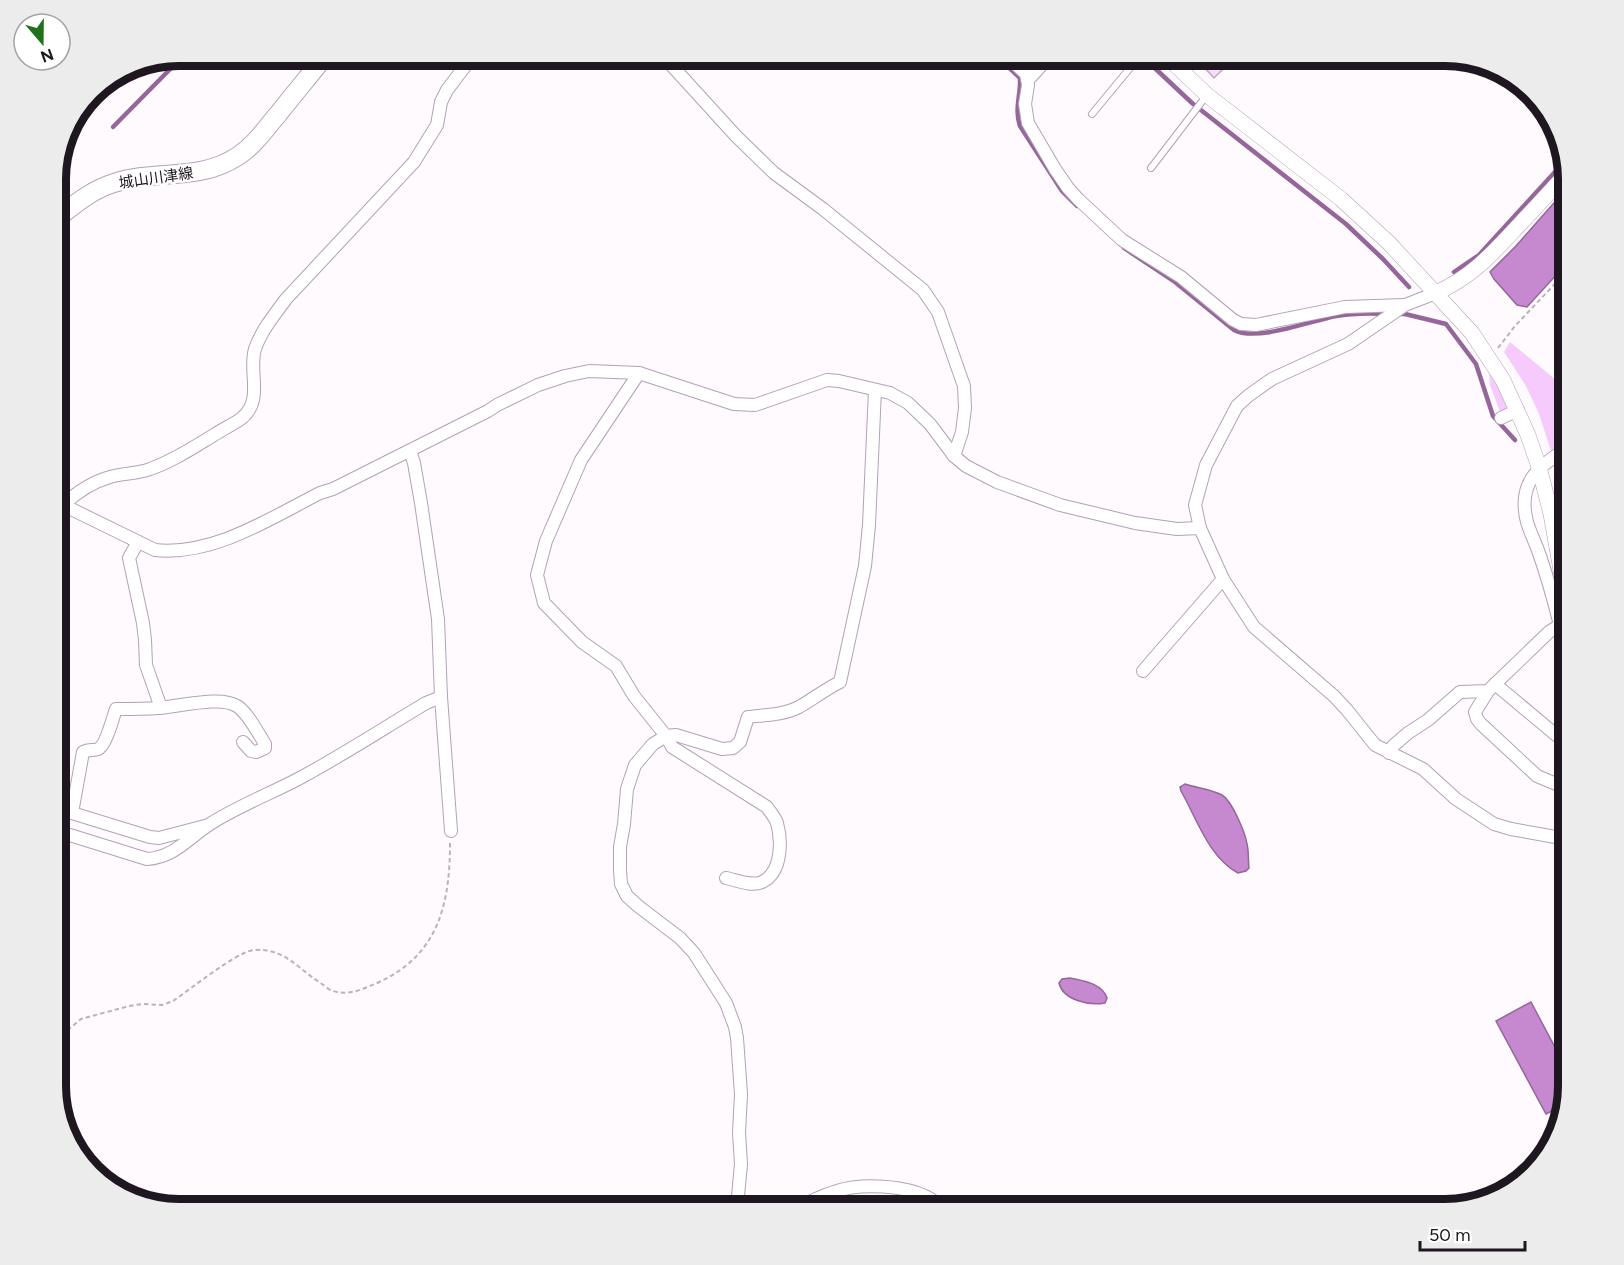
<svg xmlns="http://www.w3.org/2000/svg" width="1624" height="1265" viewBox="0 0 1624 1265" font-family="Figtree,'Noto Sans JP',sans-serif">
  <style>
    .green { fill: #f7cafd }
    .water { fill: #c688cf; stroke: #94669a; stroke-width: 1.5 }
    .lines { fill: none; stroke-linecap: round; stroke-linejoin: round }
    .stream { stroke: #94669a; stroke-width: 4.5 }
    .building { fill: #f7ddfb; stroke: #baa7bd; stroke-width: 1.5 }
    .service-casing { stroke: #b4a1b6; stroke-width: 8 }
    .minor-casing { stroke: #b4a1b6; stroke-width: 14 }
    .tertiary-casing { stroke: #b4a1b6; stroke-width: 16 }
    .secondary-casing { stroke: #b4a1b6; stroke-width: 20 }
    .path { stroke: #b9b4ba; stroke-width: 2; stroke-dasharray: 4.5 3; stroke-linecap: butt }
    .service { stroke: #fff; stroke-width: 6 }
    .minor { stroke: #fff; stroke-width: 12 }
    .tertiary { stroke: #fff; stroke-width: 15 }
    .secondary { stroke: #fff; stroke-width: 18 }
    .labels { text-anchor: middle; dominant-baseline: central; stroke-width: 5; stroke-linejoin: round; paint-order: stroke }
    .street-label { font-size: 15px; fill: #1e171f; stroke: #fff }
    .rim { fill: none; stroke: #1e171f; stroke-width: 8 }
  </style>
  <rect width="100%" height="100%" fill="#fefafe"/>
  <g class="green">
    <polygon points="1510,342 1556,380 1559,384 1568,392 1568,441 1551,451 1539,414 1526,386 1504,352"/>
    <polygon points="1489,372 1510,407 1500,412 1490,385"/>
    <polygon points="133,1194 196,1200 239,1209 179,1209"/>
  </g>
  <g class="water">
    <polygon points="1568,187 1568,262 1527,307 1517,305 1494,279 1490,272 1515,247"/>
    <path d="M1185,784C1197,788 1211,789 1222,795C1232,801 1245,832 1247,844C1249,852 1248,860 1249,868L1246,871L1238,873C1209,858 1196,817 1181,791L1180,787Z"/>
    <path d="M1070,978C1083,981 1102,983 1107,998L1105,1003C1089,1006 1063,1000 1059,983L1062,979Z"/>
    <polygon points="1531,1002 1568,1072 1568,1086 1562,1106 1546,1114 1496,1021"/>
  </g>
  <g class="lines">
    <g class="stream">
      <path d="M997,56L1020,78C1021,94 1014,110 1020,126L1062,191L1077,206"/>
      <polyline points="1146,56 1144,58 1192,103 1346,224 1383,259 1409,287"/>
      <polyline points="113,127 183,56"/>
      <path d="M1124,248L1175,282L1234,330C1257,342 1310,321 1336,316C1353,313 1371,313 1388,314"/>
      <polyline points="1454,272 1479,255 1564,162"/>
      <polyline points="1396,314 1405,314 1446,324 1476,364 1493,416 1515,440"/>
      <polyline points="1557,467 1568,521"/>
    </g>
  </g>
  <polygon class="building" points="1211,56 1224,56 1230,62 1214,78 1202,65"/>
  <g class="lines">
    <g class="service-casing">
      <g id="service">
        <polyline points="1092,114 1140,56"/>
        <polyline points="1151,168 1207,95"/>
      </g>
    </g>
    <g class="minor-casing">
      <g id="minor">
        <polyline points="663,56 736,136 774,173 823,209 923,290 938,312 964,386 965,408 962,432 954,456"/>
        <polyline points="1007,56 1026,74 1028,85 1025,104 1028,123 1055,169 1068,188 1078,199 1122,240 1181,277 1233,320 1241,324 1256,325 1345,307 1404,305"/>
        <polyline points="1028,80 1050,56"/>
        <polyline points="1436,293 1405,305 1348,344 1272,379 1248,396 1237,406 1206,465 1195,505 1200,528 1223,579 1254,627 1334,696 1347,710 1375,745 1423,769 1456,799 1494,824 1511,829 1561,838 1568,841"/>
        <path d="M639,373L581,460L546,541L537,575L544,603L582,642L616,666L634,696L666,736L672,747L767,807C770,812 775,817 777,823C782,841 782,873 762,882C752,887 736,880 726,878"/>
        <polyline points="1501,418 1518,410"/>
        <path d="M1568,448C1538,466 1517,483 1527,522C1530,532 1535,542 1539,553C1547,576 1554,601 1560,625L1568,624"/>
        <polyline points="410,451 414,463 421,503 438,619 441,697 451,831"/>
        <path d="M56,505H63L155,550C213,556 269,519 320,493L333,489L488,411L497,405L538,385L565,376L589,371L639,373L734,404L755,405L827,380L839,381L890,393L908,403L930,424L954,456L966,466L997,482L1060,505L1135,523L1177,529L1200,528"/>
        <path d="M63,505C76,493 92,482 110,477C123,473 137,474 150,469C173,461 194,447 214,435C223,429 234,424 242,418C264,399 248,372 255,349C261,331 275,314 286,299L414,162L437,125L441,102L447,90L469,61L471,56"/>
        <polyline points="138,542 129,558 143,623 145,640 146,665 159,702 159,708"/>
        <polyline points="1143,671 1223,579"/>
        <polyline points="1495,684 1549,632 1560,625"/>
        <polyline points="1488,691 1475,712 1477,719 1481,724 1537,776 1568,789"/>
        <polyline points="1389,753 1393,746 1408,733 1428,720 1460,692 1488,691 1495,684 1568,745"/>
        <polyline points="56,811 72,813 150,837 159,838 205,826"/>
        <path d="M72,813L83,752C89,749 93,751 98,749C106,746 113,717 116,709C130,709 144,709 158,708C178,707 220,695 237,706C248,713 258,733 265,744V748L256,752L251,751L243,742"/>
        <path d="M56,832H60L147,859C175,857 188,838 210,824C238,806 270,794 300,778C343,755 384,728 426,703L441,697"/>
        <path d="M745,1209L738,1196L741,1164L739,1133L741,1094L737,1038L735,1027L726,1003L694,953L680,938L638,906L627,896L621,884L620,870V847L624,824L627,789L635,765L653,744L666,736L676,735L722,749L733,748L740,742L748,717C764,715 784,715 799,707C813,699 826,689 840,682L865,566L869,525L875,390"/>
        <path d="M794,1209C808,1203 822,1195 837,1191C861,1183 906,1185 929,1198C934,1201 939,1206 943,1209"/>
      </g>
    </g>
    <g class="tertiary-casing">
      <g id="tertiary">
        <polyline points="1166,56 1207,95 1341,199 1389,243 1472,333 1503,380 1528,435 1539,467 1551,514 1568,610"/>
        <path d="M1436,293C1473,276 1492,254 1519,225C1535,208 1551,191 1567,173"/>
      </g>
    </g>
    <g class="secondary-casing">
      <path id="secondary" d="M56,219C74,205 91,190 114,183C156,169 199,182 238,156C255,145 266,128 279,113C294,94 310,75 325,56"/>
    </g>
    <g class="path">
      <polyline points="1498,348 1515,326 1568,270"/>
      <path d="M56,1040L81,1019L129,1006L142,1004L162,1005L173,1001C191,989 236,952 254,950C285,948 298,969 322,984C325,986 329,990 333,991C349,996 363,989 377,983C438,956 450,905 450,843"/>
      <polyline points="259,1209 263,1208 266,1209"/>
    </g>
    <use href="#service" class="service"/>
    <use href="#minor" class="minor"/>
    <use href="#tertiary" class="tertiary"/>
    <use href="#secondary" class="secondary"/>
  </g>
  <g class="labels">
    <g class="street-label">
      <text transform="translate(156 178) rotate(-8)">城山川津線</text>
    </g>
  </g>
  <path d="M0 0H1624V1265H0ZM179 66H1445A113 113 0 0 1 1558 179V1086A113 113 0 0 1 1445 1199H179A113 113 0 0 1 66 1086V179A113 113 0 0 1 179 66Z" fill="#edeced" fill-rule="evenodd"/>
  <path class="rim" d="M179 66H1445A113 113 0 0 1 1558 179V1086A113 113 0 0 1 1445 1199H179A113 113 0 0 1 66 1086V179A113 113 0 0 1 179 66Z"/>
  <g transform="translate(42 42) rotate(160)"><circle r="28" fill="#ffffff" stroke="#a5a2a5" stroke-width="1.5"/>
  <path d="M0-4.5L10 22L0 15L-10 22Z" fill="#1f721b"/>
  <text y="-9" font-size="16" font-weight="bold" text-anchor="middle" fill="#1e171f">N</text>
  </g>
  <path d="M1420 1241v9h105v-9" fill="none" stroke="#1e171f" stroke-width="3"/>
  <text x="1429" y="1241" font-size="18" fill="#1e171f" stroke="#ffffff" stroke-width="4.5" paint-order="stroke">50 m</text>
</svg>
